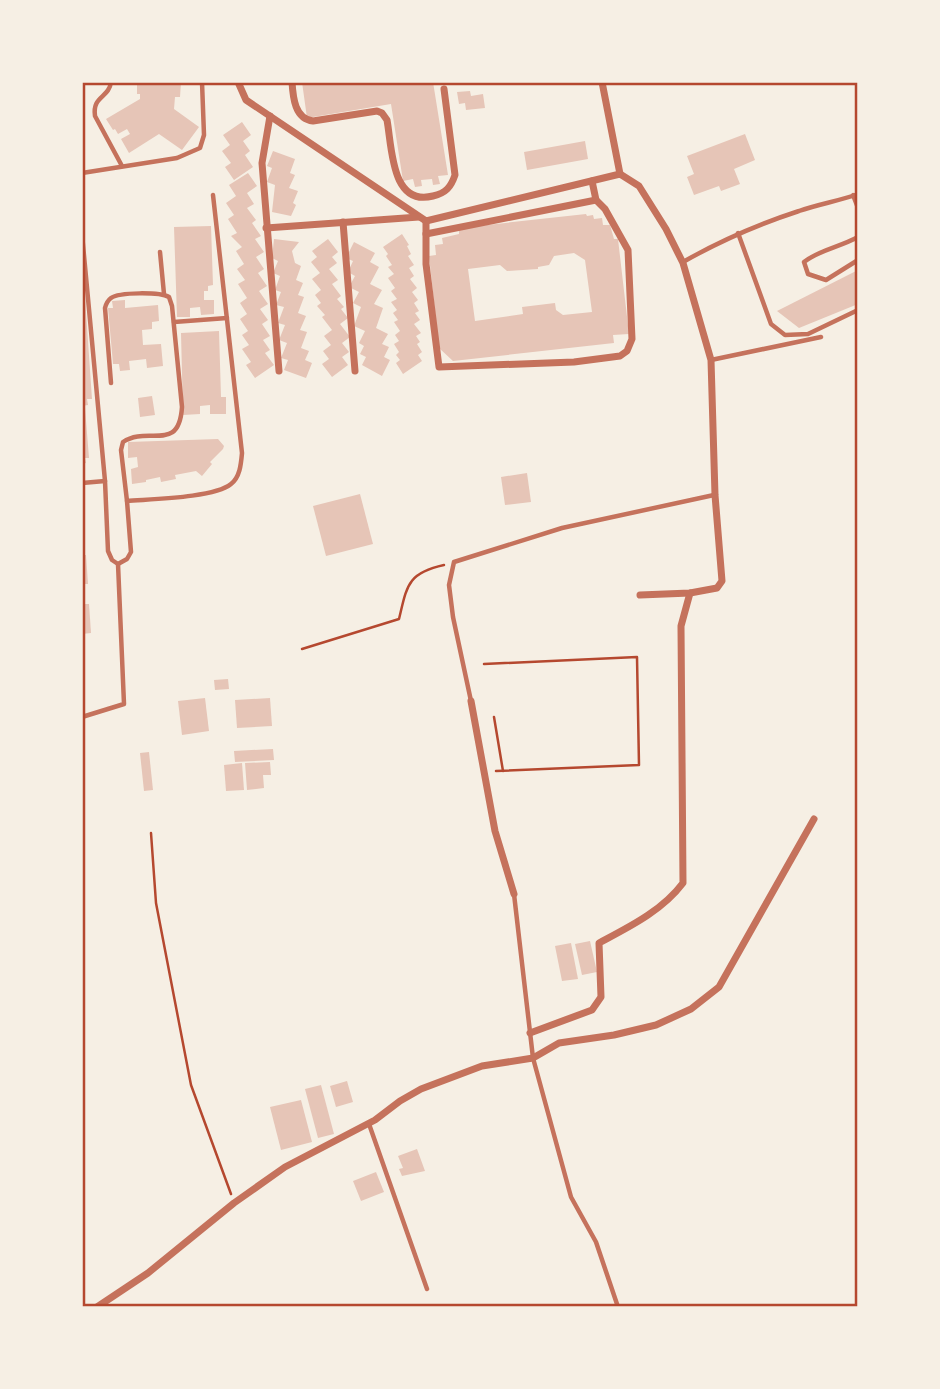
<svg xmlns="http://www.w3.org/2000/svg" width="940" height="1389" viewBox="0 0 940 1389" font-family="'Roboto Serif',serif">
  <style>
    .building { fill: #e6c5b7; fill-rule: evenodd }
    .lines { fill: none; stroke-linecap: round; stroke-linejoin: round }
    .path { stroke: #b5482f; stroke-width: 2.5 }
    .service { stroke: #c5725c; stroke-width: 4.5 }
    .minor { stroke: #c5725c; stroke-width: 7 }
    .neatline { fill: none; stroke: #b5482f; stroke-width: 2.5 }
  </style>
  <rect width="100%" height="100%" fill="#f6efe4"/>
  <g class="building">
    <polygon points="137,82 181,82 180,97 175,97 174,109 199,127 182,150 159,134 129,153 121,139 130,134 127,129 118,134 115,129 113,130 106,119 140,99 140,94 137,94"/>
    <polygon points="302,82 433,82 448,175 438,176 440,184 433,185 432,179 421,180 422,186 415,187 413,179 403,181 391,104 307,118"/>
    <polygon points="470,91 471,96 483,94 485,108 466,110 465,103 459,104 457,92"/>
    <polygon points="242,122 251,135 243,141 250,151 245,155 253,167 234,180 225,167 231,163 222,151 230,145 223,135"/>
    <polygon points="745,134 755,160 734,169 740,184 721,191 719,186 694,195 687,177 694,174 687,156"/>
    <polygon points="585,141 588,159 527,170 524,152"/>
    <polygon points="273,151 295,159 290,173 295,175 289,188 298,191 293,203 296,205 291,216 272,212 275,185 267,182 272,168 267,166"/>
    <polygon points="248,173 257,186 247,193 254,204 247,208 256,220 252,223 261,236 255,239 264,252 256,257 264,269 258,273 267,286 259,291 268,304 260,309 268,320 262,324 270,336 263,340 270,350 265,353 274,365 255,378 246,365 251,362 242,349 249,345 242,335 248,331 240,319 247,314 240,303 247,298 238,284 245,280 237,269 244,264 236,251 242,247 231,236 237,233 228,219 234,215 226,203 236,196 229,185"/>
    <path d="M586,214L587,216L593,215L594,219L602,218L603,225H610L614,239H618L629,334L613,335L614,343L453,361L439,348L429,256L436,255L435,245L443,244L442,238L459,234V228ZM574,253L585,260L592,312L563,315L556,310L555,303L522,307L523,314L475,321L468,269L500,265L507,271L538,269V267L549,265L554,256Z"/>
    <polygon points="211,226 213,285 208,286 208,291 204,291 204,300 214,300 214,314 201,315 200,307 190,308 190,317 177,317 174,227"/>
    <polygon points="402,234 409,245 407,246 411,254 408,256 414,265 409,268 414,276 410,279 417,288 412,292 418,300 414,303 419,311 415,313 420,320 414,324 421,333 416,336 420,342 417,344 422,352 418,355 422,361 403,374 396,363 400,360 396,355 399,352 394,344 399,341 395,335 400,331 394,322 398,320 393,313 397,310 391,302 397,299 391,291 395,288 388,278 394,274 388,267 392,265 386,256 388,254 383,247"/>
    <polygon points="274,239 299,242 292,251 295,263 301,266 296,280 303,283 298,295 304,297 298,313 306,316 300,330 307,332 301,348 309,351 305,360 312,363 306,378 284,370 288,360 281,358 287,343 279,340 285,325 278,323 284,307 276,305 281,292 275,290 280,276 273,273 278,261 272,258"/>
    <polygon points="328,239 338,252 332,257 337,263 329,269 338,280 332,284 341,296 337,299 344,307 341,309 348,318 340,324 350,337 342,343 349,352 342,357 348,365 332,377 322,364 329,359 323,351 331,345 324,336 332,330 322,317 325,315 317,306 321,303 315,295 321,290 312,279 320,273 311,262 317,257 312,251"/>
    <polygon points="354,242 375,253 370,262 379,267 370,284 382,290 374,304 383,308 376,328 388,334 382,344 389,347 384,357 390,360 382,376 362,365 366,357 360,354 364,346 359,343 365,331 354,326 361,307 353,303 359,292 349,287 355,276 348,272 353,261 346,258"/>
    <polygon points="858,270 858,304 799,328 777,311"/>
    <polygon points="82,298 85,298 92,399 87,399 88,405 82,406"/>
    <polygon points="125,300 125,308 158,305 159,321 152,322 152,329 142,330 143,345 161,344 163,366 147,368 146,359 129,361 130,370 120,371 119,364 113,364 108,308 113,308 112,301"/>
    <polygon points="219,331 221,397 226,397 226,414 210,414 210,405 200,406 200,414 183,415 181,333"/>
    <polygon points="152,396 155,415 140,417 138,398"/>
    <polygon points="85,408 89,458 85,458 86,463 82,464 82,409"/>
    <polygon points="218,439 224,446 223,449 210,462 212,464 202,476 196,471 175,475 176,479 161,482 160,477 146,480 146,482 132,484 131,469 138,467 137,457 128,458 128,442"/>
    <polygon points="527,473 531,502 505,505 501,477"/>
    <polygon points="360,494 373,544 326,556 313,506"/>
    <polygon points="82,555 86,555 88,584 82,584"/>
    <polygon points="82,604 89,604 91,633 82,634"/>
    <polygon points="228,679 229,689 215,690 214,680"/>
    <polygon points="205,698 209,731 182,735 178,701"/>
    <polygon points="270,698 272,726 237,728 235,700"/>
    <polygon points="273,749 274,760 235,762 234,751"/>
    <polygon points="149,752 153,790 144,791 140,753"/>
    <polygon points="270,762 271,775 263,775 264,788 247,790 245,763"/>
    <polygon points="242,763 244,790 226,791 224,765"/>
    <polygon points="590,941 597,972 582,975 575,944"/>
    <polygon points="571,943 578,979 562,981 555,946"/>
    <polygon points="347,1081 353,1102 336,1107 330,1086"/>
    <polygon points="321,1085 334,1134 318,1138 305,1089"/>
    <polygon points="301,1100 312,1142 281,1150 270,1107"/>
    <polygon points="417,1149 425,1171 402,1176 399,1169 403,1168 398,1156"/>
    <polygon points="376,1172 384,1192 361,1201 353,1181"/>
  </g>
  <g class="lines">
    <g class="path">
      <path d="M302,649L399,619C407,586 407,573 444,565"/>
      <polyline points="484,664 637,657 639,765 496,771"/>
      <polyline points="494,717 503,771"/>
      <polyline points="151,833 156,903 191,1085 231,1194"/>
    </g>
    <g class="service">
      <path d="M111,82C109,98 92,96 95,116L122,166"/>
      <polyline points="82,173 177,158 200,148 204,135 202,82"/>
      <polyline points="853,195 858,208"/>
      <polyline points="738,233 771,324 785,335 808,334 858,310"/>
      <polyline points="82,234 105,481"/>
      <path d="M858,237C840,247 819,250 804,262L808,274L826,280L858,260"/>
      <polyline points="160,252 164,294"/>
      <path d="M683,262C720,241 759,224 799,211C819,204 839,201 858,194"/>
      <polyline points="174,322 227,318"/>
      <polyline points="711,360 821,337"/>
      <path d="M111,383L105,308C106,304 107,301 111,298C119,292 160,292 169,297L172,306L182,407C179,454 148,425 123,442L121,450L127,501C150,499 214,498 231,484C240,477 241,464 242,453L213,195"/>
      <polyline points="82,483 105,481 108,551 112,560 118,564 127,559 131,552 127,501"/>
      <polyline points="471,701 453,617 449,585 454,562 562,528 714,495"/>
      <polyline points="82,717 124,704 118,564"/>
      <polyline points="514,894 533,1058 571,1197 596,1242 618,1307"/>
      <polyline points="369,1124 427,1289"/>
    </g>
    <g class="minor">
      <polyline points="238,82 246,100 426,221 620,174 639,186 666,229 683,263 711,360 715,495 722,581 717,588 690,593 640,595"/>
      <path d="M292,82C293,98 295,119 313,121L377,111L382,113L387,120C392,147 391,207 433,196C446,193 451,187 455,175L444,89"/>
      <polyline points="602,82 620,174"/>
      <polyline points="270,116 262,163 279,371"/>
      <polyline points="426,221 426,264 439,367 574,362 620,356 627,351 632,339 628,250 605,209 596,200 592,181"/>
      <polyline points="343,222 355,371"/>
      <polyline points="266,228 419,217"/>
      <polyline points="426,234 596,200"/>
      <polyline points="471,701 495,831 514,894"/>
      <path d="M530,1033L592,1010L601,997L599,943C629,927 662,911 683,883L681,626L690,593"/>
      <polyline points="97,1307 148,1273 234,1203 285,1167 375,1120 400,1101 421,1089 482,1066 533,1058 559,1043 614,1035 656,1025 691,1009 719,987 814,819"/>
    </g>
  </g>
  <rect width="940" height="1389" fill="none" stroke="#f6efe4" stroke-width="168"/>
  <rect x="84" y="84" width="772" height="1221" class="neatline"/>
</svg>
